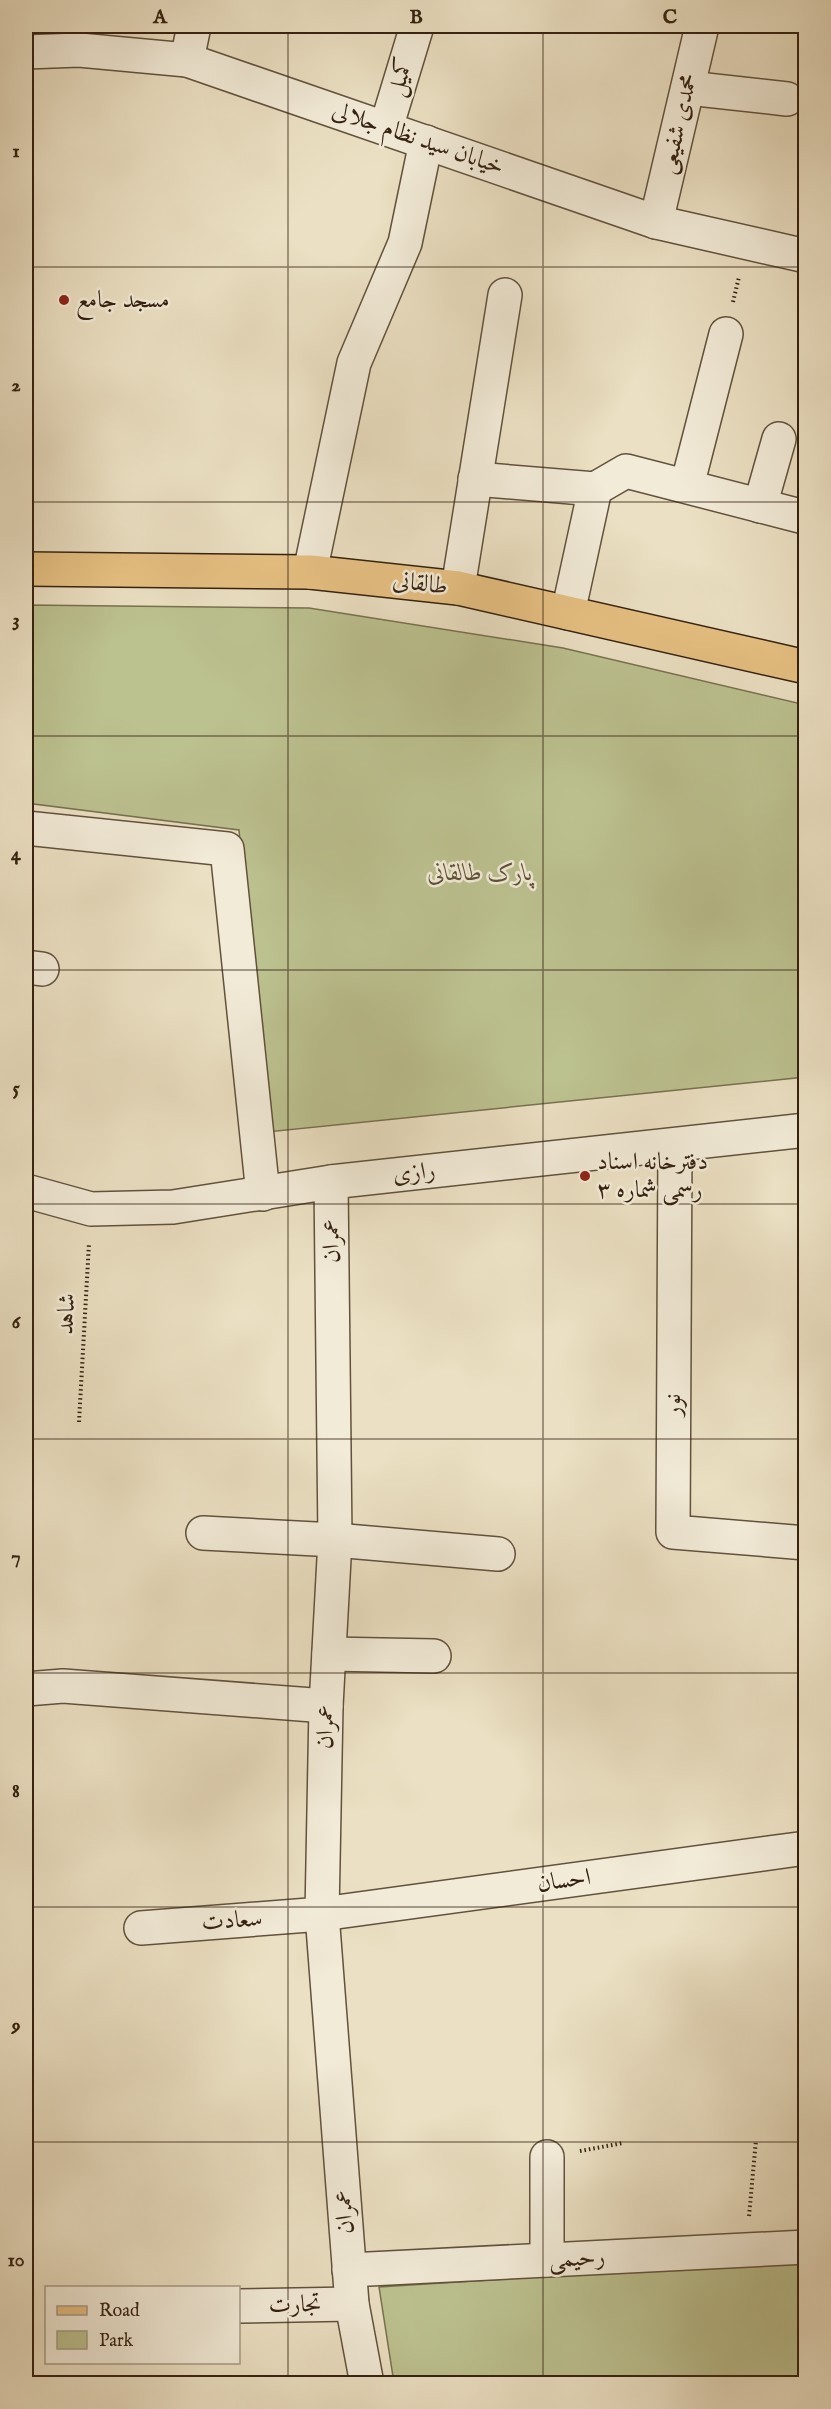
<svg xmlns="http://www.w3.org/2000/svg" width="831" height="2409" viewBox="0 0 831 2409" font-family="'IM FELL English',Amiri,serif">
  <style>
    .green { fill: #bcc190; stroke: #787150; stroke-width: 1.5 }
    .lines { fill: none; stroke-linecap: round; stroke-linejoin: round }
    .minor-casing { stroke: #62513d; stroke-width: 36 }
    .major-casing { stroke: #342110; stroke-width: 36 }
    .path { stroke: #342110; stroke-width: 4; stroke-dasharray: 1.5 3; stroke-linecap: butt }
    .minor { stroke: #f2ebd8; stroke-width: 33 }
    .major { stroke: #e6c082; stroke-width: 33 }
    .grid { fill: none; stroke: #342110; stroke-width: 1.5; stroke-opacity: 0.55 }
    .poi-dot { fill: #8f2418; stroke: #f2ebd8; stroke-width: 2 }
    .labels { text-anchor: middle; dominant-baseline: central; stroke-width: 5; stroke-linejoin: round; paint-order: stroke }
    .street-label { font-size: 24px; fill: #342110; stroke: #f2ebd8 }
    .poi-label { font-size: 24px; fill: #342110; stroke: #f2ebd8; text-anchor: start }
    .park-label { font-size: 24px; font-style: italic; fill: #5d5136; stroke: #f2ebd8 }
    .neatline { fill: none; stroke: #342110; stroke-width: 2 }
    .grid-label { font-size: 20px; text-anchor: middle; font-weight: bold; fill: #342110 }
  </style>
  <rect width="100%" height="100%" fill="#ebe0c3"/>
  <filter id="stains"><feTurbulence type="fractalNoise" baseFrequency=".00333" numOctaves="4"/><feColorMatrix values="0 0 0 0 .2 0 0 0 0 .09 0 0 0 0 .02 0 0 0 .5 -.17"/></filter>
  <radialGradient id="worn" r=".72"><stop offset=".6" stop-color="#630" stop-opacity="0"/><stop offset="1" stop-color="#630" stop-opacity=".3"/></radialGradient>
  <g class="green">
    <polygon points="26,605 309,608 563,648 806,705 805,1077 267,1132 239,830 26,803"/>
    <polygon points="805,2260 805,2383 394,2383 379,2287"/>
  </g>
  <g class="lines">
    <g class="minor-casing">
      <g id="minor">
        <polyline points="26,52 79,50 187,60 656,222 806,256"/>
        <polyline points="187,60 194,26"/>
        <polyline points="688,88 787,99"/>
        <polyline points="386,128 417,26"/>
        <polyline points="656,222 702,26"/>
        <polyline points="475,479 595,489"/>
        <polyline points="687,486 726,334"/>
        <polyline points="760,506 779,439"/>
        <polyline points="310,572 354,363 405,243 426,142"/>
        <polyline points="458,588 505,295"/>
        <polyline points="568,613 595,489 626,471 804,517"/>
        <polyline points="26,828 227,849 263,1194"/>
        <polyline points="26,967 42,969"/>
        <polyline points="675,1146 673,1532 806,1543"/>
        <polyline points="331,1182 335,1540 326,1706 322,1914 352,2304 367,2384"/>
        <polyline points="26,1191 91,1209 173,1207 331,1182 806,1130"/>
        <polyline points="203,1533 335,1540 498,1554"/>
        <polyline points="329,1654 434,1656"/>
        <polyline points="26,1689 63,1686 326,1706"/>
        <polyline points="141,1928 322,1914 806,1848"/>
        <polyline points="547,2157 547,2260"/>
        <polyline points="349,2270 806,2247"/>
        <polyline points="238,2306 352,2304"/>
      </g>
    </g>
    <g class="major-casing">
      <polyline id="major" points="26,569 310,572 458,588 806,667"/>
    </g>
    <g class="path">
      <polyline points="733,302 739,277"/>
      <polyline points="79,1422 89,1243"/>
      <polyline points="580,2151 623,2143"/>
      <polyline points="749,2216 756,2140"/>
    </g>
    <use href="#minor" class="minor"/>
    <use href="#major" class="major"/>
  </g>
  <path class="grid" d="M288,26V2384M543,26V2384M26,267H806M26,502H806M26,736H806M26,970H806M26,1204H806M26,1439H806M26,1673H806M26,1907H806M26,2142H806"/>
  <g class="poi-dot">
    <circle cx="64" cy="300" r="6"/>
    <circle cx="585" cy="1176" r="6"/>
  </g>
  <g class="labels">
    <g class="street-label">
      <text transform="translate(401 77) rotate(-74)">کمیل</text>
      <text transform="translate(679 124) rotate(-77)">محمدی شفیعی</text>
      <text transform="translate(418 139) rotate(19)">خیابان سید نظام جلالی</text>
      <text transform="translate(420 584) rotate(7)">طالقانی</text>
      <text transform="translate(414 1173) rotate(-6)">رازی</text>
      <text transform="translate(332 1241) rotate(-91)">عمران</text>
      <text transform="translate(67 1314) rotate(-87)">شاهد</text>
      <text transform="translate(673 1405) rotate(-90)">نور</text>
      <text transform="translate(326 1727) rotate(-89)">عمران</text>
      <text transform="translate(564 1881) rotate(-8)">احسان</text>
      <text transform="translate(232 1921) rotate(-4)">سعادت</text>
      <text transform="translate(345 2212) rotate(-94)">عمران</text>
      <text transform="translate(577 2259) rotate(-3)">رحیمی</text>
      <text transform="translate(295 2305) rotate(-1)">تجارت</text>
    </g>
    <g class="poi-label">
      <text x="76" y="300">مسجد جامع</text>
      <text x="597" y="1162">دفترخانه اسناد<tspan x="597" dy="28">رسمی شماره ۳</tspan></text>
    </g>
    <g class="park-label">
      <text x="480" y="873">پارک طالقانی</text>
    </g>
  </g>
  <rect width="831" height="2409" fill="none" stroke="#ebe0c3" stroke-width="66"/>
  <rect x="45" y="2286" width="195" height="78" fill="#f2ebd8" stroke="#a69a88" stroke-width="1.5"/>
  <rect x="57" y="2306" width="30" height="9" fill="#e6c082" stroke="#a69a88" stroke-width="1.5"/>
  <text x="99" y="2316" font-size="18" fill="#342110">Road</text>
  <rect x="57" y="2331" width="30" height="18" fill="#bcc190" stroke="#a69a88" stroke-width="1.5"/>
  <text x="99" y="2346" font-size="18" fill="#342110">Park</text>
  <rect x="33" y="33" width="765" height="2343" class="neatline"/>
  <g class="grid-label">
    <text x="160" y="23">A</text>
    <text x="416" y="23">B</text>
    <text x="670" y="23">C</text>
    <text x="16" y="157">1</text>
    <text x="16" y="391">2</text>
    <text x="16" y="626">3</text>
    <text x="16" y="860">4</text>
    <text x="16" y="1094">5</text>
    <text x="16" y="1328">6</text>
    <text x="16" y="1563">7</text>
    <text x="16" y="1797">8</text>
    <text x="16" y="2031">9</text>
    <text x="16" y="2266">10</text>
  </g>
  <rect width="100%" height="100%" filter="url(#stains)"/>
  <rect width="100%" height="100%" fill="url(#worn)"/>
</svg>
